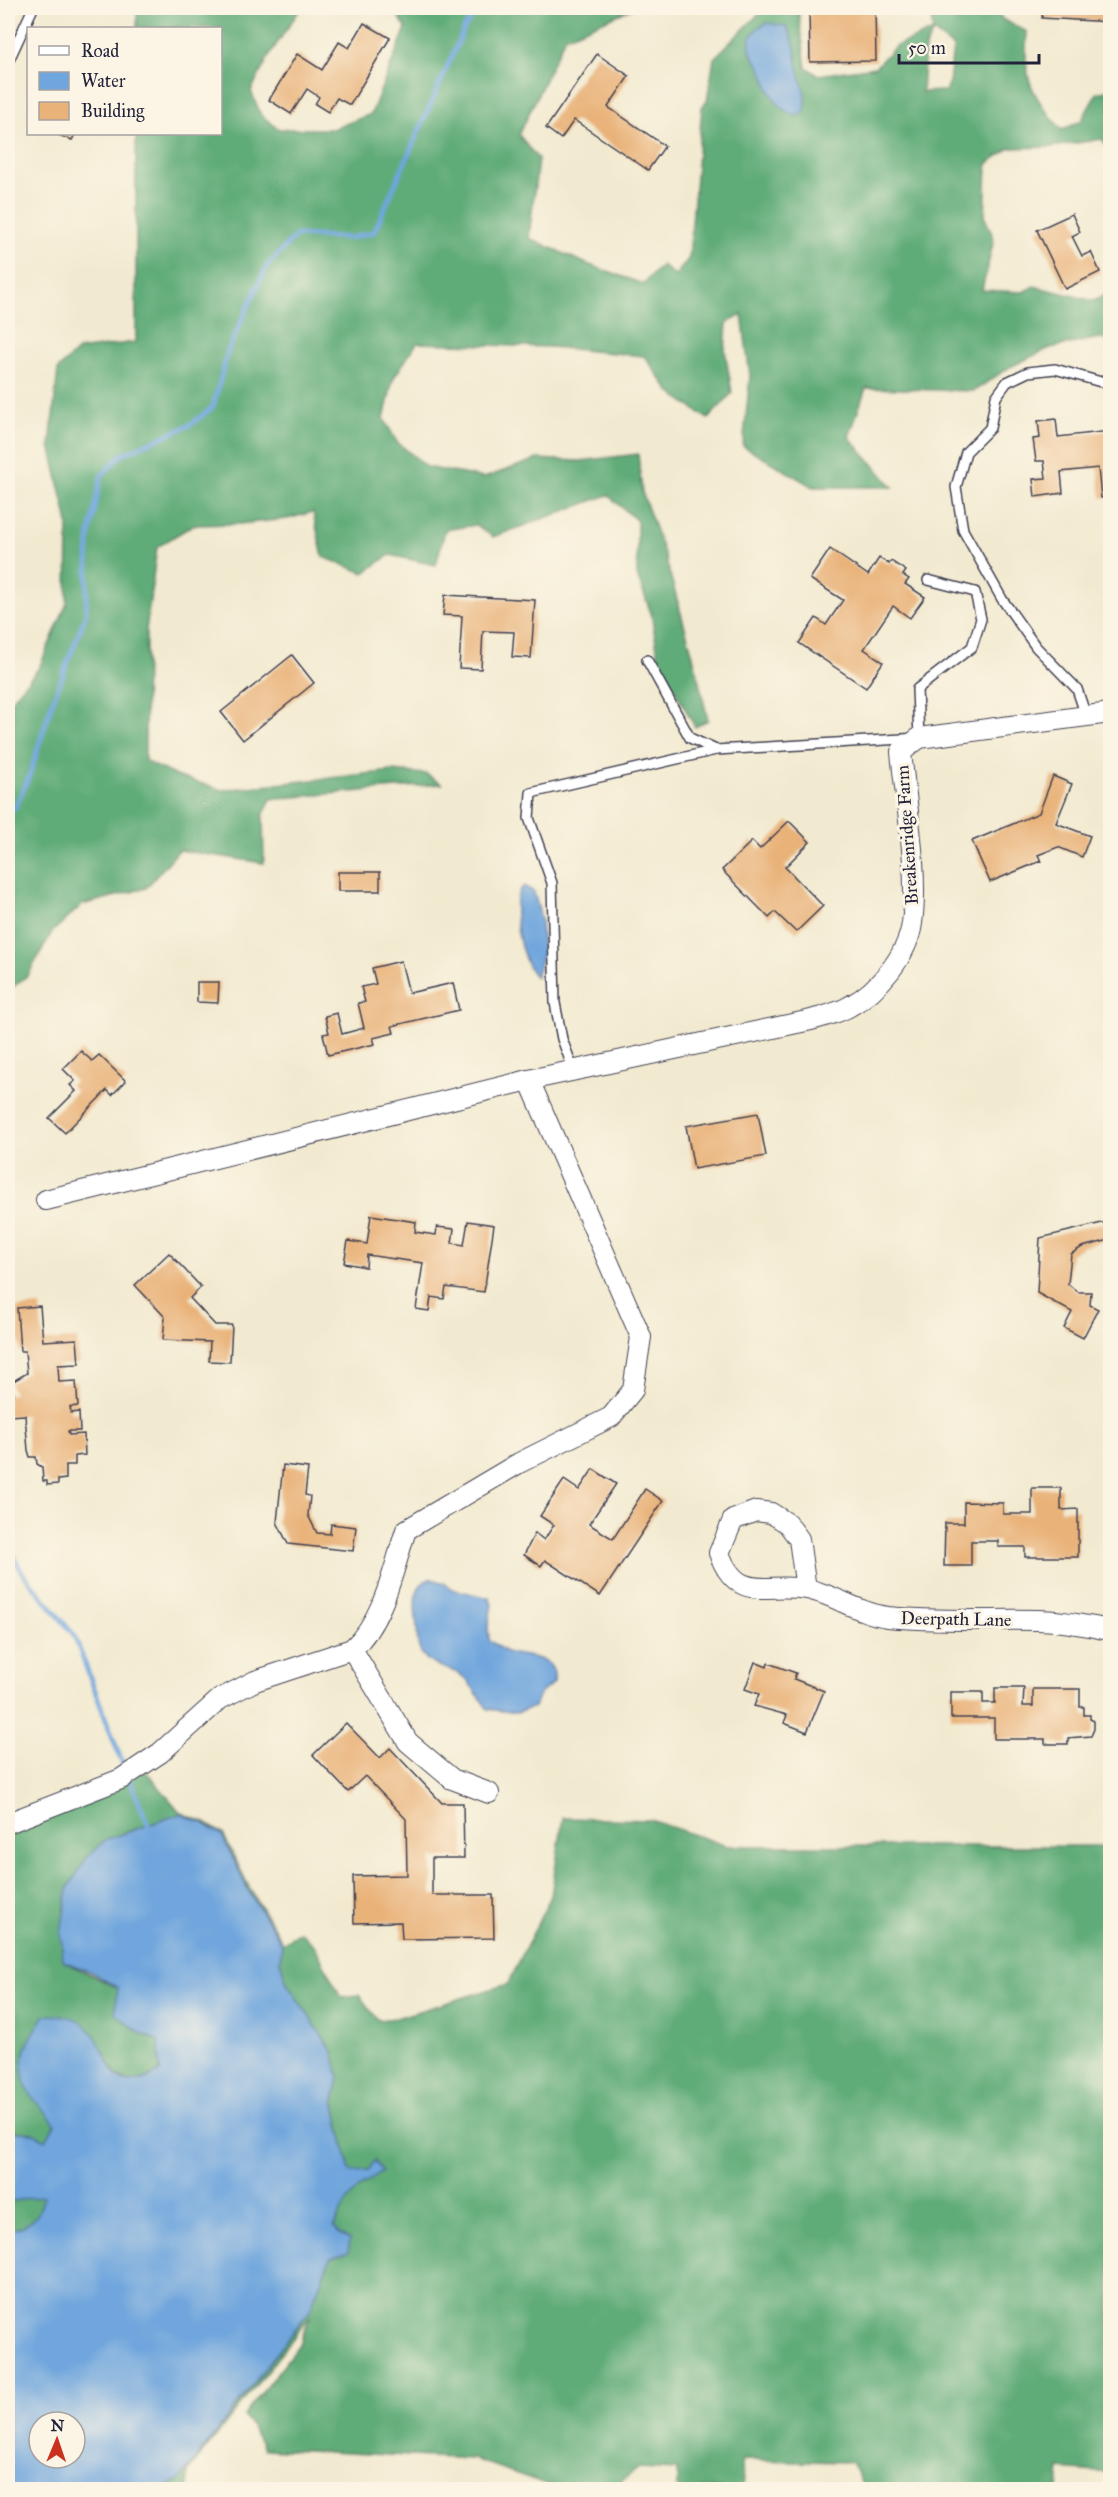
<svg xmlns="http://www.w3.org/2000/svg" width="1118" height="2497" viewBox="0 0 1118 2497" font-family="'IM FELL Great Primer',serif">
  <style>
    .forest { fill: #60ac78; stroke: #41675a; stroke-width: 1.5; fill-rule: evenodd }
    .water { fill: #6fa6dd; stroke: #48648c; stroke-width: 1.5; fill-rule: evenodd }
    .lines { fill: none; stroke-linecap: round; stroke-linejoin: round }
    .stream { stroke: #6fa6dd; stroke-width: 5 }
    .building { fill: #e9b279 }
    .lane-casing { stroke: #414051; stroke-width: 12 }
    .street-casing { stroke: #414051; stroke-width: 22 }
    .lane { stroke: #fff; stroke-width: 9 }
    .street { stroke: #fff; stroke-width: 20 }
    .labels { text-anchor: middle; dominant-baseline: central; stroke-width: 6; stroke-linejoin: round; paint-order: stroke }
    .street-label { font-size: 18px; fill: #22223b; stroke: #fcf5e5 }
  </style>
  <rect width="100%" height="100%" fill="#fcf5e5"/>
  <filter id="ink" filterUnits="userSpaceOnUse"><feTurbulence type="fractalNoise" baseFrequency=".0167" numOctaves="2"/><feDisplacementMap in="SourceGraphic" scale="12" xChannelSelector="R" yChannelSelector="G"/><feConvolveMatrix kernelMatrix="1 2 1 2 8 2 1 2 1" color-interpolation-filters="sRGB"/></filter>
  <filter id="wash" filterUnits="userSpaceOnUse"><feTurbulence type="fractalNoise" baseFrequency=".008" numOctaves="4" result="noise"/><feDisplacementMap in="SourceGraphic" scale="24" xChannelSelector="R" yChannelSelector="G"/><feGaussianBlur stdDeviation="1.35" result="paint"/><feColorMatrix in="noise" values="0 0 0 0 0 0 0 0 0 0 0 0 0 0 0 0 0 1.4 0 .05"/><feComposite in="paint" operator="in"/></filter>
  <g filter="url(#wash)">
    <rect width="100%" height="100%" fill="#f2ead0"/>
    <g class="forest">
      <path d="M137,8H301L270,54L251,91L261,115L279,129H333L371,114L406,28L393,8H634L565,37L519,135L538,159L529,238L587,264L643,284L662,265L675,276L689,258L702,107L707,101L714,58L765,8H798L806,67L818,75L875,67L896,46L933,31L930,8H996L1002,19L1027,32C1022,80 1032,95 1062,130L1081,121L1097,93L1110,90V154L1102,139L1051,147L1010,148L987,164L985,218L994,239L982,290L1023,292L1034,286L1094,301L1107,294L1110,283V341L1099,338L1050,348L1010,367L974,391L866,388L849,437L893,487H813L743,446L750,376L742,315L727,323L725,350L732,393L708,419L671,393L644,356L551,347L417,343L393,379L384,419L397,442L427,467L484,478L537,459L580,461L638,454L642,492L664,553L693,656L708,720L695,727L659,661L651,613L637,575V521L608,495L493,537L476,525L445,530L436,565L390,555L364,573L323,557L313,512L287,519L239,524L193,525L157,547L146,631L145,761L176,776L223,790L392,771L426,774L442,784L271,799L263,816L264,863L179,850L146,888L82,905L52,932L28,975L8,991V704L39,668L67,603L68,523L50,445L58,369L78,350L136,342V134H220V28H137ZM933,32L953,47L949,83L945,91L922,92L925,47Z"/>
      <path d="M144,1769L181,1813L204,1822L223,1834L251,1891L283,1943L300,1932L314,1945L341,1997L359,1995L378,2020L396,2018L508,1984L551,1896L563,1818L651,1820L727,1846H1110V2473L1060,2469L1058,2489L865,2490L851,2462L742,2460L743,2489H677V2470L638,2468L612,2489L563,2490L474,2459L264,2449L244,2415L298,2346L311,2315L188,2472V2489H158L179,2481L310,2310L339,2235L334,2227L342,2208L368,2171L350,2172L334,2101L339,2077L333,2052L287,1984L280,1961L282,1943L249,1892L232,1854L180,1814L105,1840L86,1859L63,1961L118,1988L142,2034L159,2041L160,2072C129,2088 118,2085 104,2052L44,2108L55,2123L46,2140L32,2133L8,2131V1823Z"/>
      <path d="M43,2195C41,2219 31,2227 8,2230V2202Z"/>
    </g>
    <g class="water">
      <path d="M767,23L786,26C798,46 794,55 800,75C804,90 807,97 805,112L796,116C775,109 768,88 761,69C758,63 753,58 751,52C746,38 755,28 767,23Z"/>
      <path d="M524,886L534,892L541,919L543,953L536,977C521,965 506,898 524,886Z"/>
      <path d="M431,1578L446,1584L452,1589L489,1598L492,1604L488,1627L489,1640C495,1644 502,1651 509,1653C528,1658 557,1654 554,1682L541,1693L534,1707L517,1713L488,1709C479,1699 472,1683 462,1676C448,1666 433,1669 422,1654C416,1645 418,1636 417,1627C415,1610 410,1586 431,1578Z"/>
      <path d="M180,1814L203,1823L222,1835L249,1892L282,1943L280,1961L287,1984L333,2052L339,2077L334,2101L350,2172L368,2171L375,2160L382,2172C356,2187 345,2199 334,2227L339,2234L350,2239L348,2252L330,2258L310,2310L179,2481L158,2489H8V2230C29,2227 41,2218 43,2196L8,2202V2131L32,2133L46,2140L55,2124C47,2112 34,2102 28,2090C13,2062 30,2038 45,2015C60,2015 77,2015 88,2028C116,2056 104,2102 160,2072L159,2041L142,2034L115,2013L118,1988L91,1972L63,1961L61,1933L68,1888L86,1859L105,1840ZM39,2422H75V2458H39Z"/>
    </g>
    <g class="lines">
      <g class="stream">
        <polyline points="8,814 15,807 29,777 51,706 86,614 89,539 101,476 121,455 190,425 213,407 228,350 267,266 297,235 350,238 374,232 464,29 477,8"/>
        <polyline points="8,1542 21,1571 74,1635 125,1770"/>
        <polyline points="129,1778 148,1824"/>
      </g>
    </g>
    <g id="blocks">
      <g class="building">
        <polygon points="875,8 876,61 810,62 809,9"/>
        <polygon points="1043,8 1110,8 1110,22 1042,18"/>
        <polygon points="364,23 390,38 350,105 337,98 328,112 315,104 319,97 307,89 291,114 269,100 297,54 322,70 339,42 349,48"/>
        <polygon points="597,54 629,76 608,107 665,146 648,170 574,120 561,139 546,128"/>
        <polygon points="56,134 75,134 72,140"/>
        <polygon points="1072,214 1080,232 1072,236 1082,256 1091,252 1100,272 1065,289 1037,230"/>
        <polygon points="1056,419 1058,437 1110,431 1110,497 1101,498 1098,468 1061,472 1063,493 1035,497 1033,479 1046,478 1044,461 1036,461 1033,439 1040,438 1038,421"/>
        <polygon points="830,549 868,575 879,558 889,564 891,561 906,571 903,575 909,579 905,584 925,597 910,618 893,606 864,649 883,662 866,688 799,643 816,618 826,625 843,600 810,579"/>
        <polygon points="445,595 535,600 531,658 512,657 514,632 483,631 481,669 459,668 462,616 443,615"/>
        <polygon points="292,655 314,683 243,740 221,712"/>
        <polygon points="1053,776 1072,784 1056,823 1090,836 1082,857 1058,847 1038,855 1041,861 990,882 972,841 1039,813"/>
        <polygon points="789,821 810,842 785,867 823,906 796,932 775,912 769,918 722,870 752,841 760,849"/>
        <rect x="338" y="872" width="42" height="19"/>
        <polygon points="401,961 409,993 453,983 459,1010 392,1026 394,1033 373,1038 375,1044 328,1055 323,1034 329,1033 325,1016 337,1013 342,1034 364,1028 358,1003 365,1002 361,987 376,984 372,968"/>
        <polygon points="197,982 219,982 218,1003 197,1002"/>
        <polygon points="81,1051 92,1061 99,1055 126,1081 112,1095 107,1090 65,1133 49,1118 76,1091 70,1085 75,1081 63,1069"/>
        <polygon points="758,1113 766,1156 694,1169 686,1126"/>
        <polygon points="371,1215 416,1222 415,1232 436,1235 437,1227 454,1229 452,1243 464,1245 468,1221 494,1225 484,1292 446,1287 444,1299 431,1297 429,1311 416,1309 423,1263 367,1255 366,1267 344,1263 348,1241 367,1244"/>
        <polygon points="1110,1221 1110,1240 1082,1247 1071,1254 1068,1284 1078,1292 1091,1292 1090,1305 1098,1309 1083,1338 1064,1328 1072,1312 1037,1293 1040,1238"/>
        <polygon points="169,1253 201,1287 190,1298 215,1325 232,1325 230,1362 209,1361 210,1342 163,1340 165,1317 135,1285"/>
        <polygon points="40,1306 43,1341 77,1339 79,1364 58,1365 59,1382 76,1381 78,1406 70,1407 71,1413 79,1412 80,1431 68,1431 69,1435 84,1434 85,1455 75,1456 75,1465 66,1465 66,1479 58,1480 58,1484 47,1485 47,1481 43,1481 42,1467 37,1464 36,1457 30,1457 28,1450 25,1415 8,1416 8,1394 14,1394 10,1383 27,1373 25,1351 20,1351 17,1308"/>
        <polygon points="283,1465 308,1468 305,1495 310,1496 308,1515 317,1533 330,1534 331,1524 356,1527 353,1551 288,1544 277,1522"/>
        <polygon points="593,1469 616,1484 589,1524 613,1539 645,1489 663,1501 600,1596 545,1560 541,1566 524,1555 535,1533 544,1540 554,1525 540,1516 564,1480 579,1490"/>
        <polygon points="1032,1488 1061,1488 1061,1510 1078,1509 1078,1557 1025,1557 1025,1547 998,1547 998,1541 971,1541 971,1566 944,1566 945,1523 964,1523 964,1502 1003,1503 1003,1514 1032,1514"/>
        <polygon points="755,1662 767,1667 768,1663 796,1673 794,1679 824,1691 807,1732 784,1723 787,1715 754,1706 759,1694 745,1689"/>
        <polygon points="995,1688 1024,1688 1023,1706 1033,1706 1033,1689 1080,1689 1080,1707 1084,1707 1084,1715 1090,1715 1090,1719 1094,1721 1094,1729 1091,1736 1068,1738 1068,1744 1045,1744 1045,1739 994,1739 994,1718 951,1718 951,1692 983,1692 983,1703 995,1703"/>
        <polygon points="346,1723 380,1758 390,1748 442,1803 463,1803 464,1858 432,1858 432,1895 493,1895 494,1938 402,1939 401,1922 354,1923 353,1876 407,1875 406,1819 365,1776 348,1792 313,1755"/>
        <polygon points="361,2486 390,2488 390,2490 361,2490"/>
      </g>
    </g>
  </g>
  <g filter="url(#ink)">
    <use href="#blocks" fill-opacity="0" stroke="#414051" stroke-width="1.5"/>
    <g class="lines">
      <g class="lane-casing">
        <g id="lane">
          <polyline points="8,62 33,8"/>
          <polyline points="647,660 690,738 716,750 919,738 917,689 972,647 981,619 975,592 928,580"/>
          <polyline points="1086,716 1077,689 1036,647 1002,599 963,530 956,487 966,452 990,428 996,397 1007,382 1028,372 1055,369 1101,382 1110,378"/>
          <polyline points="574,1071 562,1039 555,1003 552,883 529,818 531,793 716,750"/>
        </g>
      </g>
      <g class="street-casing">
        <g id="street">
          <path d="M46,1200L529,1080L811,1020C824,1016 839,1013 850,1006C878,991 908,955 912,923C919,873 906,804 901,752L919,738L1110,713"/>
          <path d="M806,1589L799,1539L787,1523L771,1513L756,1511L733,1520L719,1553C738,1604 766,1582 806,1589C832,1593 857,1613 888,1617C938,1622 988,1619 1038,1620C1062,1620 1087,1626 1110,1630"/>
          <polyline points="352,1649 408,1742 452,1779 489,1793"/>
          <path d="M8,1823L121,1779L160,1753L220,1699L255,1681L352,1649C384,1620 393,1570 406,1530L519,1463L611,1417L633,1390L641,1337L529,1080"/>
        </g>
      </g>
      <use href="#lane" class="lane"/>
      <use href="#street" class="street"/>
    </g>
  </g>
  <g class="labels">
    <g class="street-label">
      <text transform="translate(907 835) rotate(-94)">Breakenridge Farm</text>
      <text transform="translate(956 1619) rotate(1)">Deerpath Lane</text>
    </g>
  </g>
  <rect width="1118" height="2497" fill="none" stroke="#fcf5e5" stroke-width="30"/>
  <rect x="27" y="27" width="195" height="108" fill="#fcf5e5" stroke="#a5a1a1" stroke-width="1.5"/>
  <rect x="39" y="46" width="30" height="9" fill="#ffffff" stroke="#a5a1a1" stroke-width="1.5"/>
  <text x="81" y="57" font-size="18" fill="#22223b">Road</text>
  <rect x="39" y="72" width="30" height="18" fill="#6fa6dd" stroke="#a5a1a1" stroke-width="1.5"/>
  <text x="81" y="87" font-size="18" fill="#22223b">Water</text>
  <rect x="39" y="102" width="30" height="18" fill="#e9b279" stroke="#a5a1a1" stroke-width="1.5"/>
  <text x="81" y="117" font-size="18" fill="#22223b">Building</text>
  <g transform="translate(57 2440) rotate(2)"><circle r="28" fill="#fcf5e5" stroke="#a5a1a1" stroke-width="1.5"/>
  <path d="M0-4.5L10 22L0 15L-10 22Z" fill="#c8321e"/>
  <text y="-9" font-size="16" font-weight="bold" text-anchor="middle" fill="#22223b">N</text>
  </g>
  <path d="M899 54v9h140v-9" fill="none" stroke="#22223b" stroke-width="3"/>
  <text x="908" y="54" font-size="18" fill="#22223b" stroke="#fcf5e5" stroke-width="4.5" paint-order="stroke">50 m</text>
</svg>
